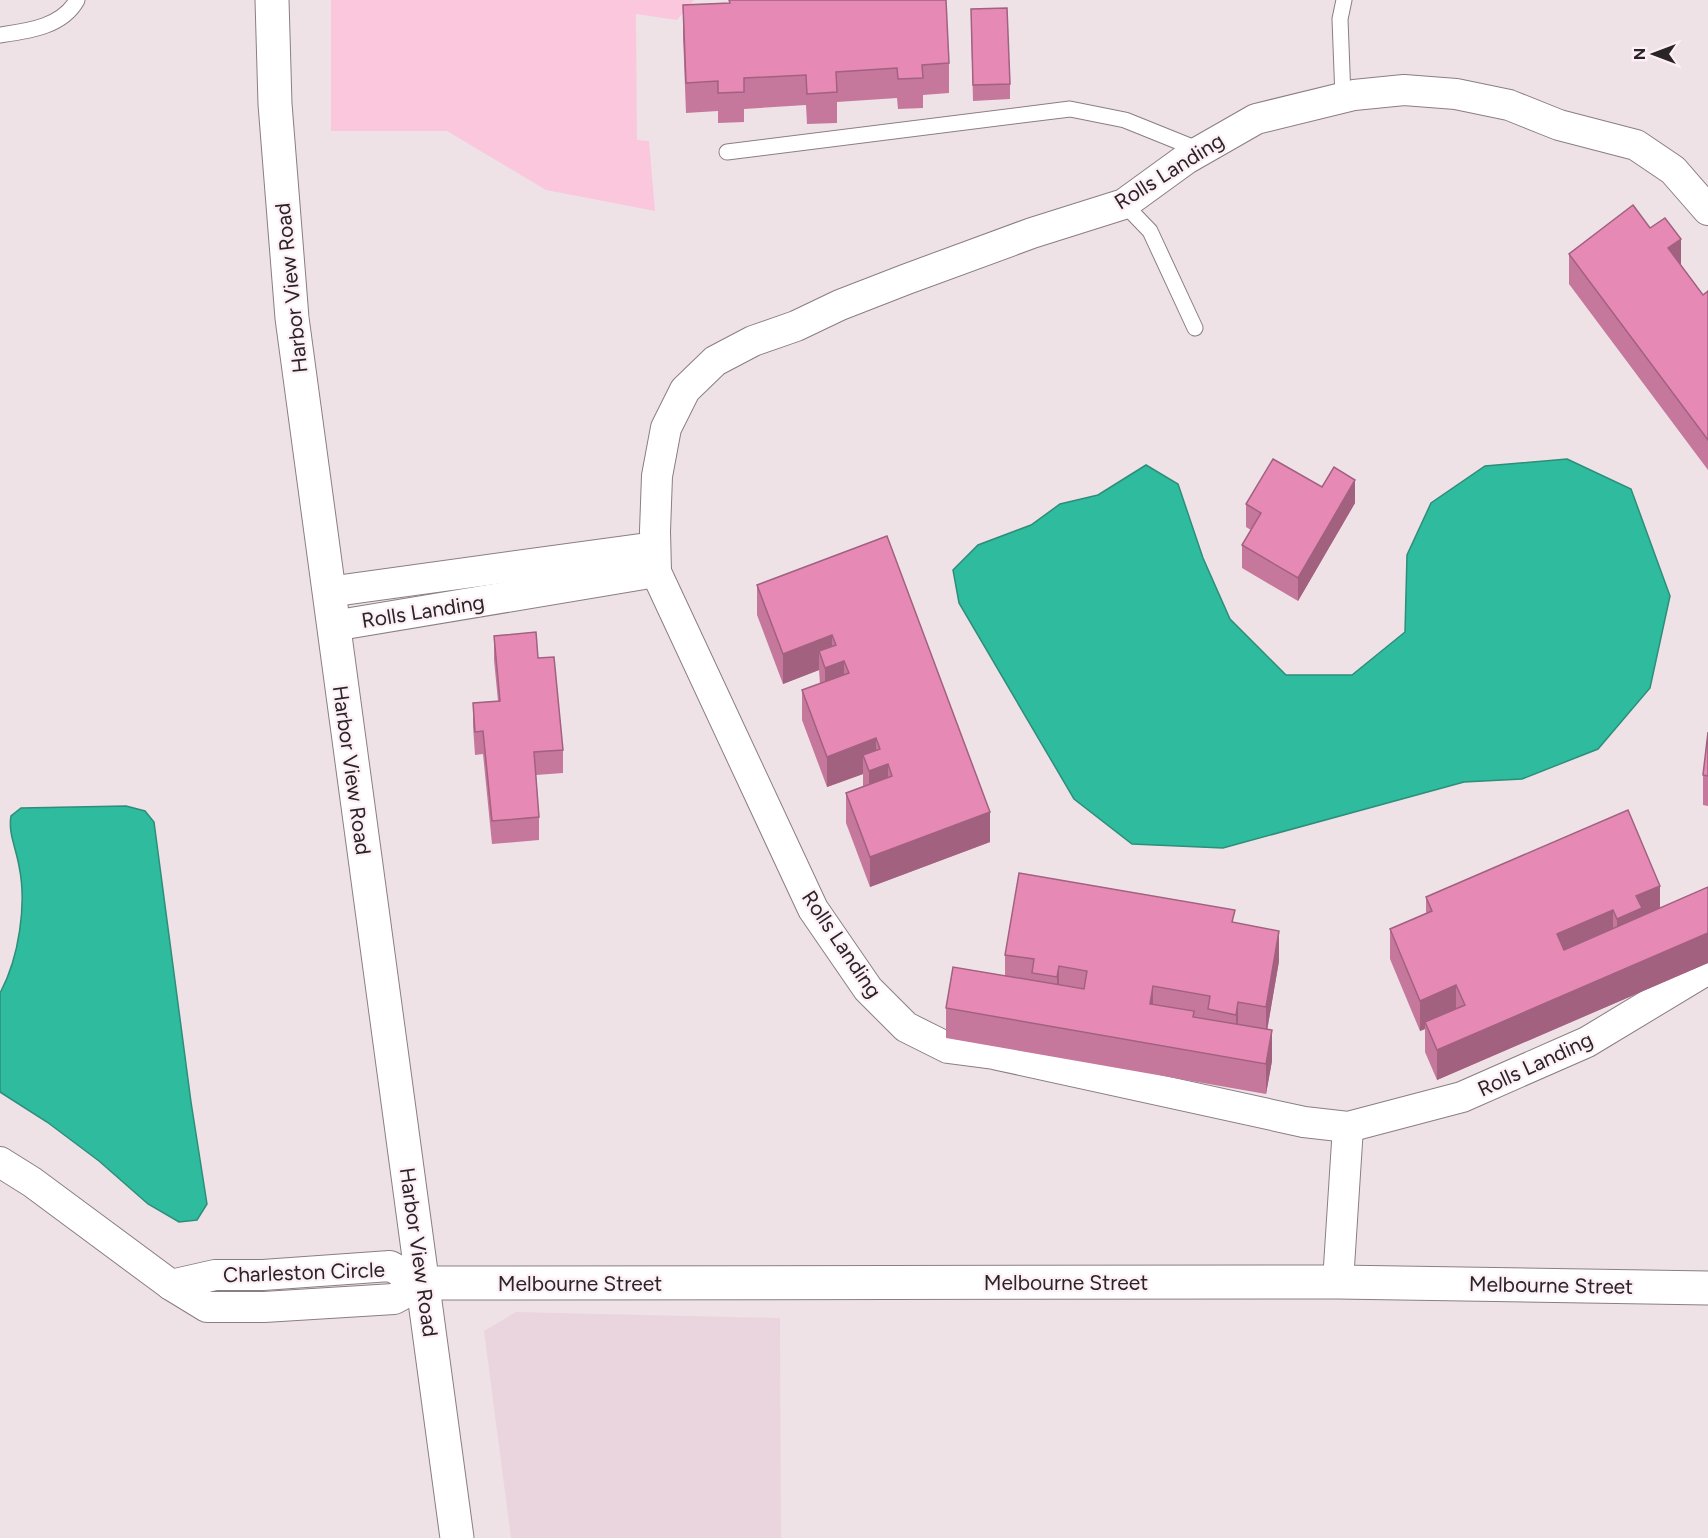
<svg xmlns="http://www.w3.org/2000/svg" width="1708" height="1538" viewBox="0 0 1708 1538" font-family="Figtree,sans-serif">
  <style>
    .built { fill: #ead5de }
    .green { fill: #fac7dd }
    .water { fill: #2fbb9e; stroke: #2d8e7a; stroke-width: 1.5 }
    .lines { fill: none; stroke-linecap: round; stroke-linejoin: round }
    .lane-casing { stroke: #8a7e83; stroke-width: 17 }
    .street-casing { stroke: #8a7e83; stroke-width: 32 }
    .secondary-casing { stroke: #8a7e83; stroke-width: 35 }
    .lane { stroke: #fff; stroke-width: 15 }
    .street { stroke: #fff; stroke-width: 30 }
    .secondary { stroke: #fff; stroke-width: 33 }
    .wall { fill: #c6779c }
    .shaded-wall { fill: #a1617f }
    .building { fill: #e68ab5; stroke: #a1617f; stroke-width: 1.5 }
    .labels { text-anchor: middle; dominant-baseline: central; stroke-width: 4.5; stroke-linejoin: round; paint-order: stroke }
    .street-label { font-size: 21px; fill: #292526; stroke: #fdeff5 }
  </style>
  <rect width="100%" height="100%" fill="#efe2e7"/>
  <polygon class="built" points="516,1312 780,1318 781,1538 511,1538 484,1331"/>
  <polygon class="green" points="331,0 694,0 677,20 636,14 637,140 649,141 655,211 546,190 447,131 331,131"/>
  <g class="water">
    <polygon points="1567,459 1631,489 1670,596 1650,688 1598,749 1522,779 1464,782 1223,848 1132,844 1074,799 959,603 953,570 978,545 1031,525 1060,504 1098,495 1146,465 1178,484 1203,558 1230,619 1286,675 1352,675 1405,632 1407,555 1431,503 1485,466"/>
    <path d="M126,806L145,811L154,822L191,1102L207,1204L197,1220L179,1222L148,1204L99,1161L47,1122L0,1092V993C19,958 27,904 19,866C16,848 8,833 11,816L21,808Z"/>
  </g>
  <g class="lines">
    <g class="lane-casing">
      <g id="lane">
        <path d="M0,35C28,31 62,27 77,0"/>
        <polyline points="1343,98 1340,19 1344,0"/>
        <polyline points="727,152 1070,109 1125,120 1202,151"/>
        <polyline points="1124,204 1150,231 1195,328"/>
      </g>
    </g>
    <g class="street-casing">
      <g id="street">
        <polyline points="1708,210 1673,170 1636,145 1559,125 1509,105 1456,94 1404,90 1354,95 1256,119 1186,159 1124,204 1032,233 907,279 840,305 796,326 753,341 715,361 685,390 666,428 657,476 655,531 656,572 813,909 868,989 906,1027 948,1048 994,1054 1304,1122 1348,1127 1462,1097 1587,1042 1708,969"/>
        <polyline points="328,592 655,547"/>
        <polyline points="333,626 656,572"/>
        <polyline points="0,1162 32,1182 171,1285 207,1307 264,1307 394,1299 423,1283"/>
        <polyline points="1338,1282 1348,1127"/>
        <polyline points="171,1285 215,1275 263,1275 390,1266 423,1283"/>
      </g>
    </g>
    <g class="secondary-casing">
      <g id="secondary">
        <polyline points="272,0 275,104 292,318 457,1538"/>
        <polyline points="423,1283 1338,1282 1708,1288"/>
      </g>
    </g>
    <use href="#lane" class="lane"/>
    <use href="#street" class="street"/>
    <use href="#secondary" class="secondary"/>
  </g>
  <g class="wall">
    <polygon points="729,0 949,63 949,93 923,95 923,108 898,109 897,98 837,102 837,123 807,124 806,105 744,109 744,122 718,123 718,111 686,113 683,36 683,5 729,3"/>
    <polygon points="971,24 1010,84 1010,99 973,101"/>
    <polygon points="1650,228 1681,266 1703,295 1708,291 1708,470 1569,284 1569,254"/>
    <polygon points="1322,487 1355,503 1298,601 1242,568 1242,545 1251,530 1246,527 1246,504"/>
    <polygon points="887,536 990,842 870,887 846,823 846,793 863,787 863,774 827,787 802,720 802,690 820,684 819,670 783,684 757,615 757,585"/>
    <polygon points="494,636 538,658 563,750 563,773 536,775 539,817 539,840 492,844 483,754 475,755 473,726 473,703 498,701 494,660"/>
    <polygon points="1708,732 1708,806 1703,805 1703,775"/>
    <polygon points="1708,887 1708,963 1437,1080 1425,1052 1425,1029 1420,1031 1390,959 1390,929 1426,913 1426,897 1660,908"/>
    <polygon points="1235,923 1279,961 1267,1030 1272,1061 1266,1094 946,1038 946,1008 1005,976 1005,955"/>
  </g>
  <g class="shaded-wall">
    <polygon points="1681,239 1681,269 1668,248"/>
    <polygon points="1355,480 1355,503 1298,601 1298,578"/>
    <polygon points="832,635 832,665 819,651 819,670 783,684 783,654"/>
    <polygon points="844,661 844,691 825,698 825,668"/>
    <polygon points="876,738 876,768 888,764 888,794 869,801 869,771 863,755 863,774 827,787 827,757"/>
    <polygon points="990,812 990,842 870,887 870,857"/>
    <polygon points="1660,886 1660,916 1617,949 1617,919 1636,896"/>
    <polygon points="1613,910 1613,940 1557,964 1557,934"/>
    <polygon points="1279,931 1279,961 1266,1037 1266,1007"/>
    <polygon points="1708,933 1708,963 1437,1080 1437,1050"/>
    <polygon points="1059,966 1059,996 1057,1007 1057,977"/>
    <polygon points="1456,985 1456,1015 1425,1022 1425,1029 1420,1031 1420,1001"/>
    <polygon points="1153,986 1153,1016 1150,1004"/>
    <polygon points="1238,1002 1238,1033 1236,1045 1236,1015"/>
    <polygon points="1272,1030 1272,1061 1266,1094 1266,1064"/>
  </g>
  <g class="building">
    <polygon points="729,0 946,0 949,63 922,65 923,78 898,79 897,68 836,72 837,92 807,94 806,75 744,78 744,92 718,93 718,81 686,83 683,5 730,3"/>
    <polygon points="1007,8 1010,84 973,85 971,9"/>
    <polygon points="1633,205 1650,228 1665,218 1681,239 1668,248 1703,295 1708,291 1708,440 1569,254"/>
    <polygon points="1273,459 1322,487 1334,467 1355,480 1298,578 1242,545 1261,513 1246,504"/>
    <polygon points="887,536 990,812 870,857 846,793 892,776 888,764 869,771 863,755 880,749 876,738 827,757 802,690 849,673 844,661 825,668 819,651 836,645 832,635 783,654 757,585"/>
    <polygon points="536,632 538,658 554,657 563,750 534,752 539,817 492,821 483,731 475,732 473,703 500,701 494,636"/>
    <polygon points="1708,732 1708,776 1703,775"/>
    <polygon points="1628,810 1660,886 1636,896 1642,908 1617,919 1613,910 1557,934 1564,950 1708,887 1708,933 1437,1050 1425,1022 1465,1005 1456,985 1420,1001 1390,929 1432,911 1426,897"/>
    <polygon points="1019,873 1235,910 1232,922 1279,931 1266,1007 1238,1002 1236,1015 1208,1009 1210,996 1153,986 1150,1004 1194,1011 1193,1017 1272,1030 1266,1064 946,1008 953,967 1084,989 1087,971 1059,966 1057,977 1032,973 1034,959 1005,955"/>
  </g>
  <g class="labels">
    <g class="street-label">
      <text transform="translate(1169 171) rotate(-32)">Rolls Landing</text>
      <text transform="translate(291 288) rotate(-96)">Harbor View Road</text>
      <text transform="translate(423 611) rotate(-9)">Rolls Landing</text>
      <text transform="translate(352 770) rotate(82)">Harbor View Road</text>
      <text transform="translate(842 944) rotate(56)">Rolls Landing</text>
      <text transform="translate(1535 1064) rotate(-25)">Rolls Landing</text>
      <text transform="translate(419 1252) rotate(82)">Harbor View Road</text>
      <text transform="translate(304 1272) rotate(-2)">Charleston Circle</text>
      <text x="1066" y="1282">Melbourne Street</text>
      <text x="580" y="1283">Melbourne Street</text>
      <text transform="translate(1551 1285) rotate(1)">Melbourne Street</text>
    </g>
  </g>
  <g transform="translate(1654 54) rotate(270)" stroke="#fdeff5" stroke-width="4.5" paint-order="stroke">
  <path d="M0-4.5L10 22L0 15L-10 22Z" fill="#292526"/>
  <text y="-9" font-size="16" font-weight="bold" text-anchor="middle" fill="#292526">N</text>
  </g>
</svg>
